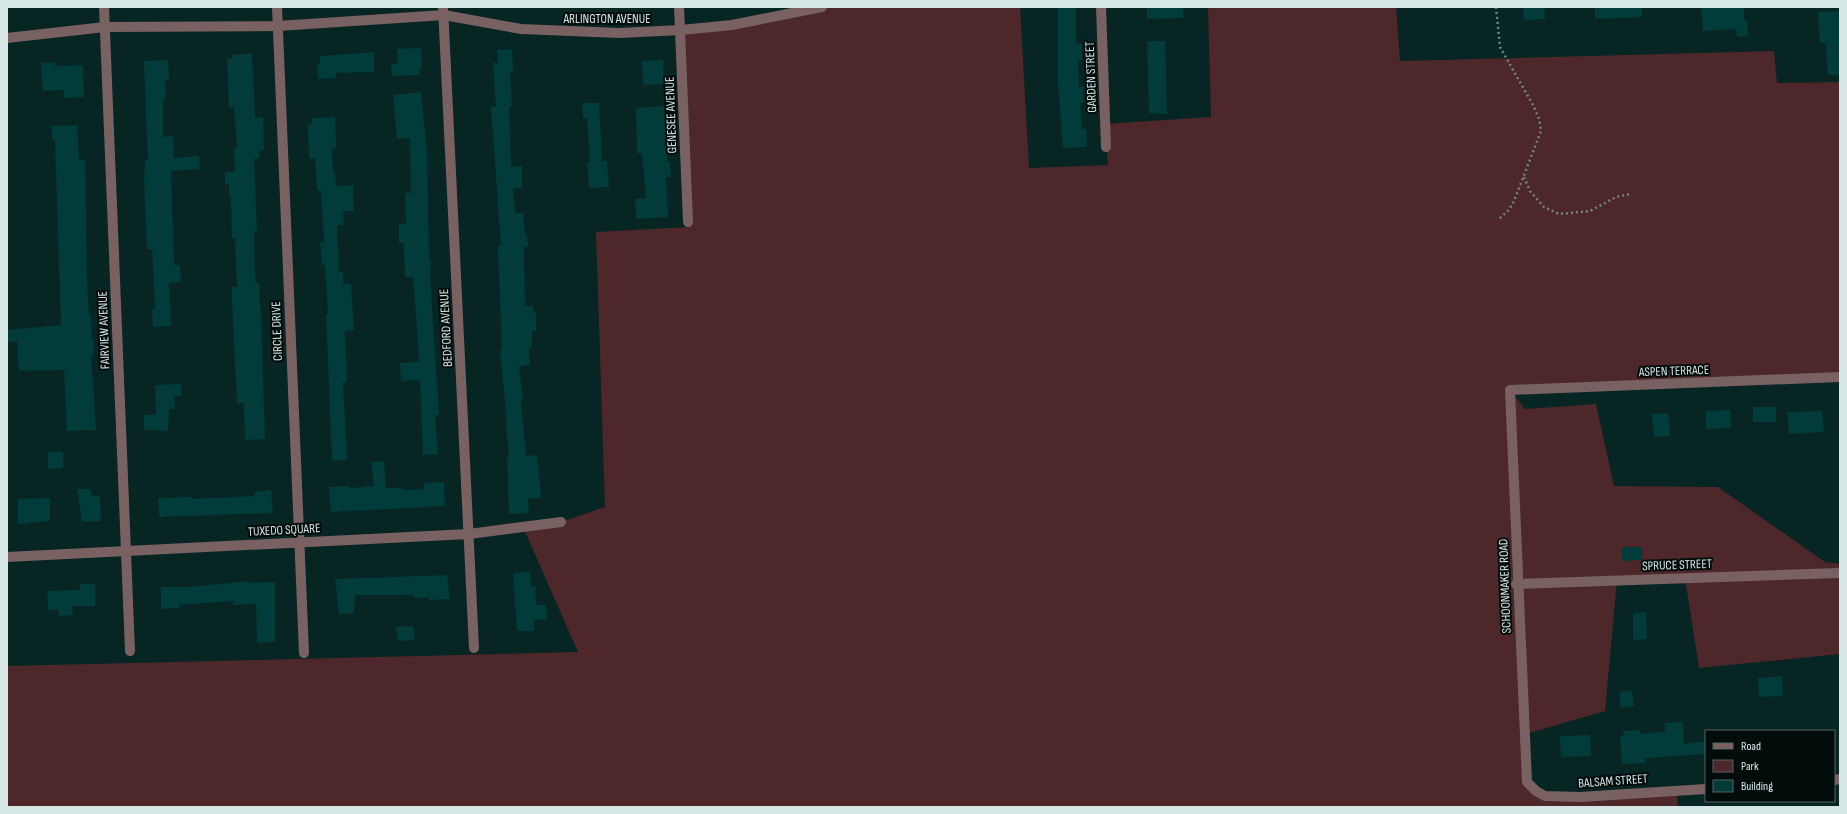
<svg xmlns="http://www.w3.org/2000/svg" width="1847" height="814" viewBox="0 0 1847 814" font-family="'Sofia Sans Condensed',sans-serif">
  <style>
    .green { fill: #4d272a }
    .building { fill: #013c3a }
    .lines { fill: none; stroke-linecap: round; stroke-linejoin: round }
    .path { stroke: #6f8684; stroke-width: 2.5; stroke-dasharray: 2 3; stroke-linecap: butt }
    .minor { stroke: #796162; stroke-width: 10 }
    .labels { text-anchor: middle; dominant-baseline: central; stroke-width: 4; stroke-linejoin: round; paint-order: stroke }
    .street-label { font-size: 13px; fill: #d6e6e5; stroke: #020c0b }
  </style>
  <rect width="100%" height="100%" fill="#072523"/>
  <polygon class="green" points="822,7 1020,7 1029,168 1108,165 1105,124 1211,117 1208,7 1396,7 1400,61 1774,51 1777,83 1840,82 1840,377 1510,390 1525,409 1596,404 1614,486 1718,487 1825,562 1840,564 1840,654 1699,668 1685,578 1617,580 1605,711 1522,735 1523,772 1545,796 1676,790 1678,807 7,807 7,666 578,652 523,527 561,522 605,507 596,232 689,227 681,30"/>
  <g class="building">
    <polygon points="1058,7 1076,7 1076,44 1082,44 1082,60 1078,60 1079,87 1083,87 1084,103 1080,103 1082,129 1086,129 1087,147 1063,148 1058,82"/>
    <polygon points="1147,7 1183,7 1183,18 1147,19"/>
    <polygon points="1523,7 1544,7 1545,19 1524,20"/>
    <polygon points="1595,7 1642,7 1642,17 1595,19"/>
    <polygon points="1701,7 1744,7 1744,20 1747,19 1748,36 1737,37 1736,29 1703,31"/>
    <polygon points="1840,11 1840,75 1828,75 1826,43 1820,43 1818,12"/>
    <polygon points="1147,41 1165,41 1167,114 1149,113"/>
    <polygon points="421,48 422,68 419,68 420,75 392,76 391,64 398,64 397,49"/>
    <polygon points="512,49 513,72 510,72 512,107 509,107 511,167 522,166 522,188 513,188 515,213 523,213 525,235 527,235 528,247 524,247 525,306 533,306 533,313 536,313 536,331 532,331 532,347 529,347 530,365 519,366 523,401 521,401 526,456 537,455 541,495 540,498 528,499 529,513 509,514 507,457 509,457 506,422 507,422 500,350 502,350 498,246 501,246 491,107 496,107 493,63 498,63 497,50"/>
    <polygon points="374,52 374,72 336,73 336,78 318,79 317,64 320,64 320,56"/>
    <polygon points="252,53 255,118 263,117 264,150 259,151 260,158 254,159 257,231 254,232 255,275 256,283 259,283 261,318 265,439 245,440 244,403 237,403 232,301 232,287 237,287 235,238 232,238 231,197 229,197 229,184 225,184 225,172 235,171 234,148 237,148 234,107 229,107 227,59 232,59 232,55"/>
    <polygon points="168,60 169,80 165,80 166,99 163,99 163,137 173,136 174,158 199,156 200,169 172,171 171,173 174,265 180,265 181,282 169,283 171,326 153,327 152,309 155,309 154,284 152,249 147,249 144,181 145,160 148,160 144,61"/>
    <polygon points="663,60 664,84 643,85 642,61"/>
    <polygon points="55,62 55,66 83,65 84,97 64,98 64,90 43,91 41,63"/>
    <polygon points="421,92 427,154 429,259 431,259 430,276 439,415 435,415 438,454 423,455 420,380 401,381 400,363 419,362 419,354 413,277 405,277 404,243 399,243 399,224 406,224 405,193 411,193 410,138 397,139 393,95"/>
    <polygon points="582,103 599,103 602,161 607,161 609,187 589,188 587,162 590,162 587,118 583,118"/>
    <polygon points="664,106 667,162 670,162 671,177 666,177 668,217 636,219 635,199 646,198 642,153 637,153 636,108"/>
    <polygon points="335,117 336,148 332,148 333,172 335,172 336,186 353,185 354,211 343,211 344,225 337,225 339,272 343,272 343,284 351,284 354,330 345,331 347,382 343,383 347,460 332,461 326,314 328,314 325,265 322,265 320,242 324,242 321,191 317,191 315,158 309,159 308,124 312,124 312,118"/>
    <polygon points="77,125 79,160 85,159 87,281 89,316 91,316 92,339 93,339 94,355 91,355 96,430 67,431 64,370 19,371 17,341 7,342 7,330 61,325 55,140 52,140 52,126"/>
    <polygon points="181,384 182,396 174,396 175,409 169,409 168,431 144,430 144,415 156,415 155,385"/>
    <rect x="1753" y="407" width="23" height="15"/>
    <polygon points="1730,410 1731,428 1706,429 1706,411"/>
    <polygon points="1822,411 1824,432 1789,434 1787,412"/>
    <polygon points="1668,413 1670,436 1654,437 1652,414"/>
    <polygon points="48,452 63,452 63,468 48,469"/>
    <polygon points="384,461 386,488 401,488 401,490 424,489 424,483 444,482 445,506 331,512 329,487 350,486 350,488 374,486 371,462"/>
    <polygon points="77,489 91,489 91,496 100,496 101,521 82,522"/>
    <polygon points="271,490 273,513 159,517 158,498 192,497 193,499 255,496 254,492"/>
    <polygon points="50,498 50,521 18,524 18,499"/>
    <polygon points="1622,547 1642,547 1642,560 1622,561"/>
    <polygon points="530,572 531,586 535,586 536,605 546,605 547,619 534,620 534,631 517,631 513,573"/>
    <polygon points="447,575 450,599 429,600 429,597 414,598 414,595 355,595 354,613 339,614 335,579"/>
    <polygon points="249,581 249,583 275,582 275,642 257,643 256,604 233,605 233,601 179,605 179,608 161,609 161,587 190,587"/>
    <polygon points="80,584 95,584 95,606 72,606 73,615 59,616 59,610 48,610 47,591 80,590"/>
    <polygon points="1646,612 1647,639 1633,640 1633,613"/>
    <polygon points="413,626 415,640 398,641 396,627"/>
    <polygon points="1782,676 1783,696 1759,697 1758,678"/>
    <polygon points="1632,690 1634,706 1621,708 1619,692"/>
    <polygon points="1683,722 1684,744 1706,741 1706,754 1645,758 1645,763 1622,764 1620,736 1624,735 1623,731 1640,730 1640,734 1665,732 1665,723"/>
    <polygon points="1590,735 1591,756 1561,757 1560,736"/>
  </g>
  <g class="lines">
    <g class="path">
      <polyline points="1496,7 1500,47 1533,105 1539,119 1541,131 1514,201 1509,210 1499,219"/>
      <polyline points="1524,177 1530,191 1544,207 1559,214 1590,211 1616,197 1631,194"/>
    </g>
    <g class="minor">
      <polyline points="104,7 130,651"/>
      <polyline points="277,7 304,653"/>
      <polyline points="443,7 474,648"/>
      <polyline points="679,7 688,222"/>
      <polyline points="1101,7 1106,147"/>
      <polyline points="7,38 105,27 278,26 444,15 521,29 619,33 681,30 732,25 822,7"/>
      <polyline points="7,557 469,534 561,522"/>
      <polyline points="1516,584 1840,573"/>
      <polyline points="1834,780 1840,779"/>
      <polyline points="1706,789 1580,797 1545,796 1536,791 1527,782 1510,390 1840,377"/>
    </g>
  </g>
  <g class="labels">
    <g class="street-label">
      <text x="607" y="19">ARLINGTON AVENUE</text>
      <text transform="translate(1091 77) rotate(-92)">GARDEN STREET</text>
      <text transform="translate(671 115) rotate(-92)">GENESEE AVENUE</text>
      <text transform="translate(446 328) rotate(-93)">BEDFORD AVENUE</text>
      <text transform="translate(104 330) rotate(-92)">FAIRVIEW AVENUE</text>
      <text transform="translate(277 331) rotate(-92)">CIRCLE DRIVE</text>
      <text transform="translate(1674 371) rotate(-2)">ASPEN TERRACE</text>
      <text transform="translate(284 530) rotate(-3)">TUXEDO SQUARE</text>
      <text transform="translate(1677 565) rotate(-2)">SPRUCE STREET</text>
      <text transform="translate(1505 586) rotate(-92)">SCHOONMAKER ROAD</text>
      <text transform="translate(1613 781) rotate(-4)">BALSAM STREET</text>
    </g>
  </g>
  <rect width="1847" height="814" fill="none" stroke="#d6e6e5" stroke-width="16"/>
  <rect x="1705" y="730" width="130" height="72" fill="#020c0b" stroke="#576362"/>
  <rect x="1713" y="743" width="20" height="6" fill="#796162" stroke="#576362"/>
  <text x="1741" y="750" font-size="12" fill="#d6e6e5">Road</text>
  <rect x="1713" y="760" width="20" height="12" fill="#4d272a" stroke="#576362"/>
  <text x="1741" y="770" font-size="12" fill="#d6e6e5">Park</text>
  <rect x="1713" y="780" width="20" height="12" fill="#013c3a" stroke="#576362"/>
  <text x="1741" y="790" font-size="12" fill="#d6e6e5">Building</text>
</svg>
